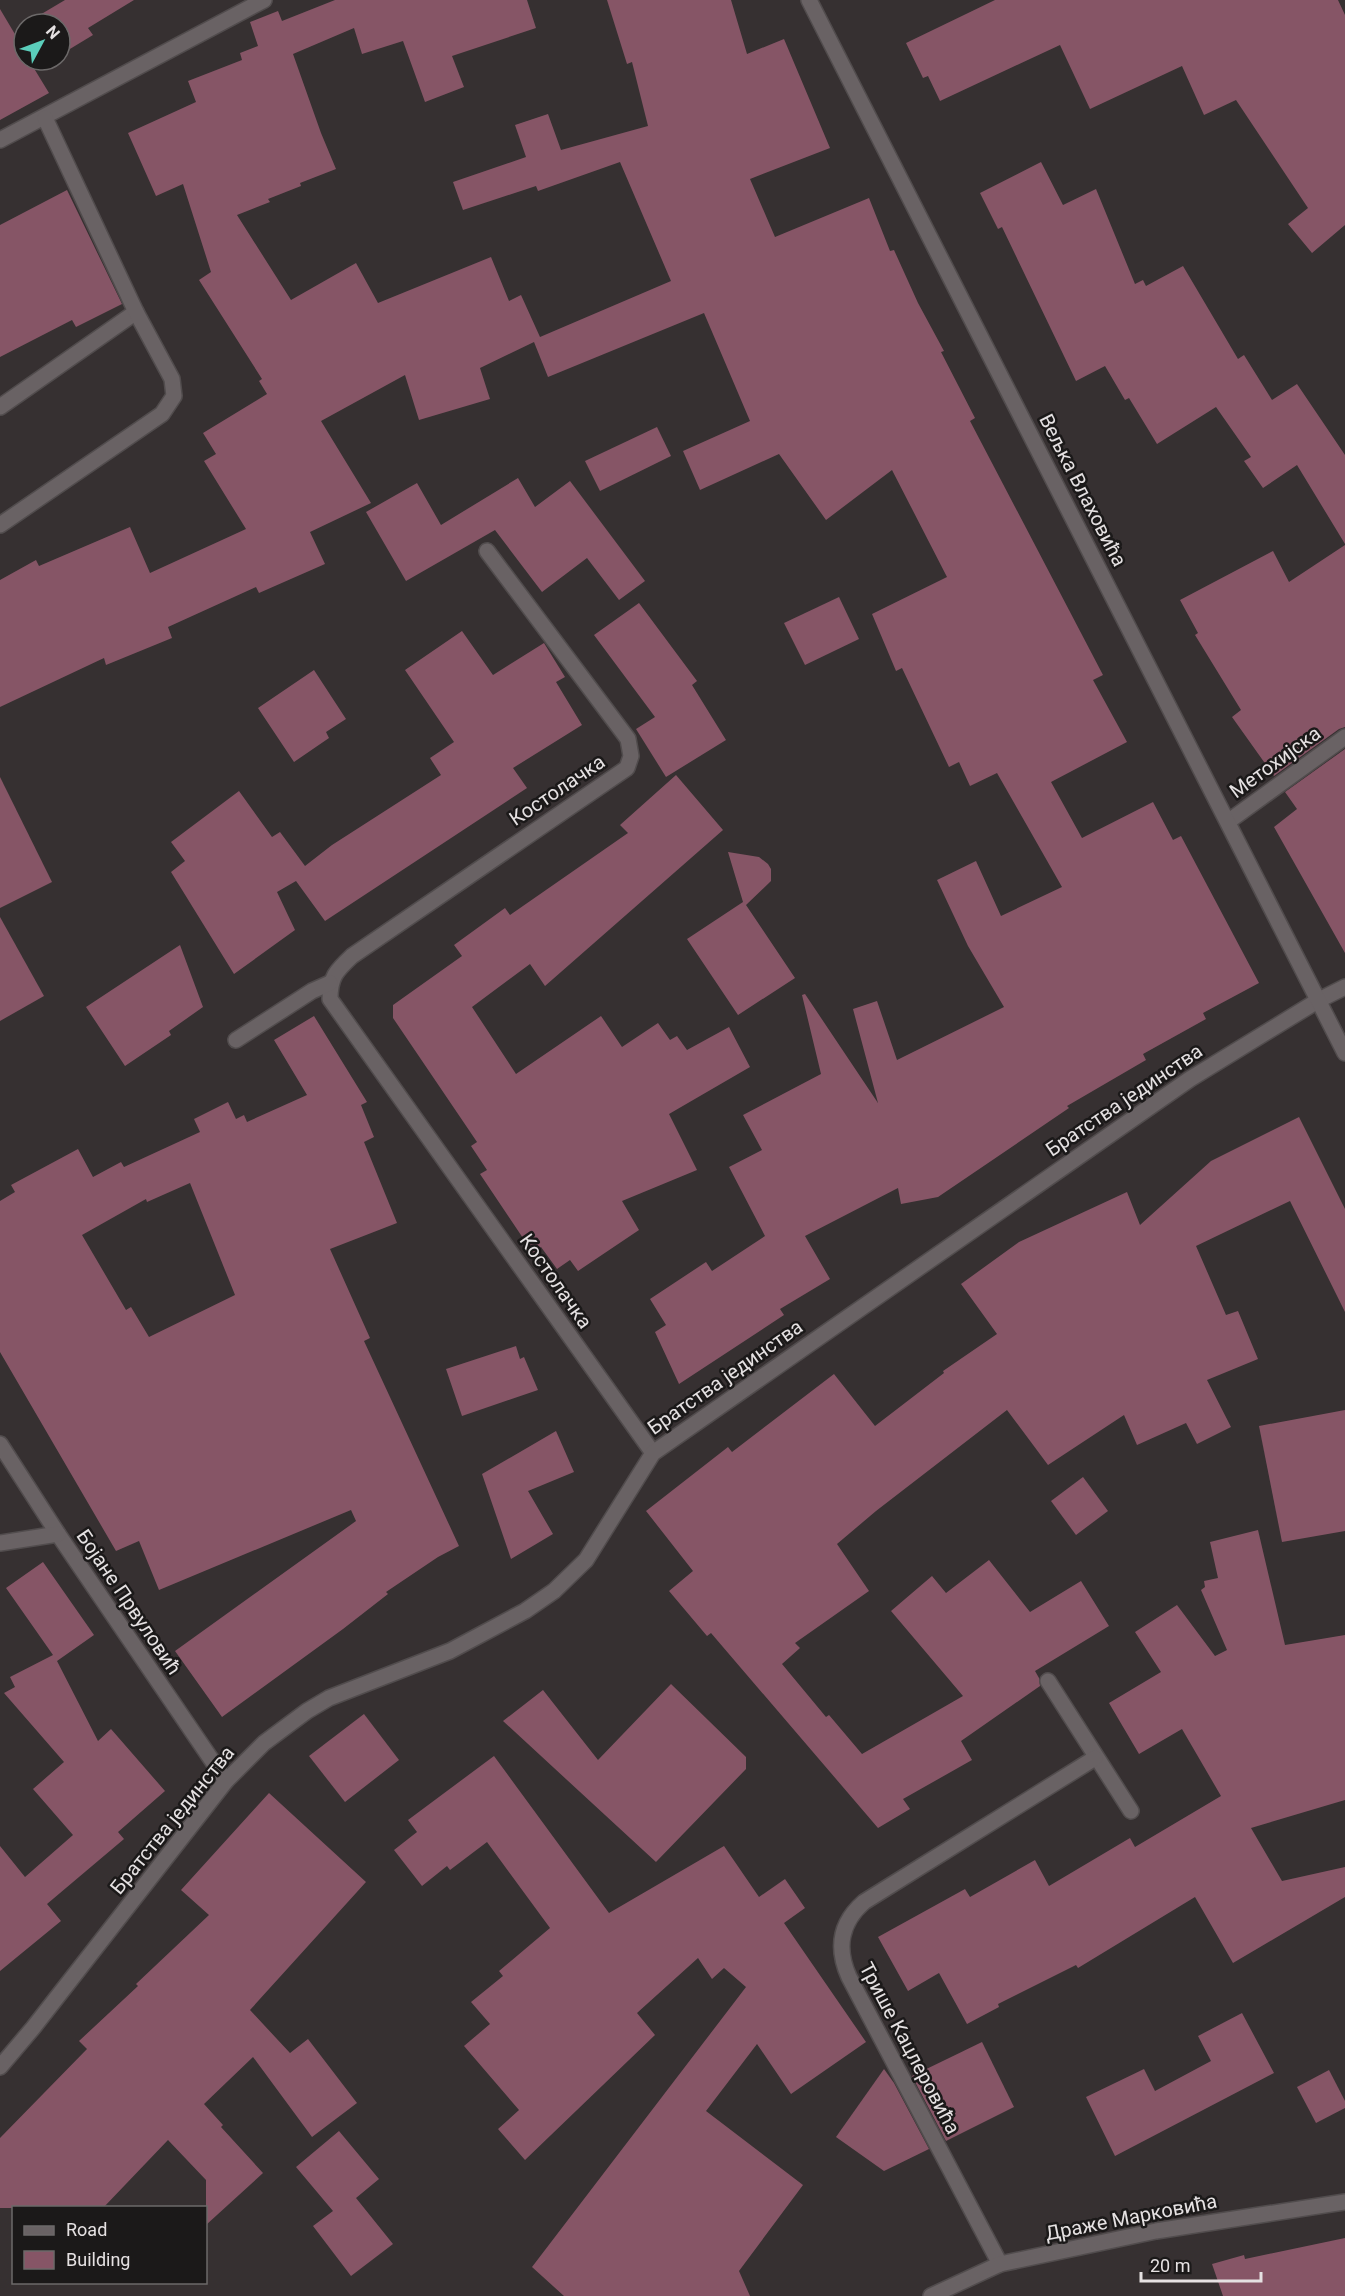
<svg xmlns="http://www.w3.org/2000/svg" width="1345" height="2296" viewBox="0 0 1345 2296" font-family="Roboto,sans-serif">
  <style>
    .building { fill: #865566; fill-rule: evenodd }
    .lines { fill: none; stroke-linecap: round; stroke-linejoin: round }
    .minor-casing { stroke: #514c4d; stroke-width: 18 }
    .tertiary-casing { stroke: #514c4d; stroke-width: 18 }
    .minor { stroke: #696264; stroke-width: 15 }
    .tertiary { stroke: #696264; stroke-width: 15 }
    .labels { text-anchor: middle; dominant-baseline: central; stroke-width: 5; stroke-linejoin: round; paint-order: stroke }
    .street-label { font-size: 20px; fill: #e5e1e2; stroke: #1b1919 }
  </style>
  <rect width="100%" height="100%" fill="#363031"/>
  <g class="building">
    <polygon points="65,0 134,0 88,28 93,35 60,55 60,24 36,24 33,19"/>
    <polygon points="335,0 527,0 536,28 452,56 464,87 425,102 403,41 362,54 354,28 293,54 321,133 336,169 300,183 301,186 268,199 270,202 237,215 291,300 356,263 378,303 491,257 509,301 521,295 540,337 671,281 620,162 538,191 536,186 463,210 453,182 526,157 515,125 548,114 561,150 648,126 632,62 627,64 607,0 731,0 747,54 784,39 830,148 750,179 775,237 869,198 890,251 894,250 918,303 944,351 941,352 975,418 970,421 1103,675 1093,680 1127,742 1051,782 1082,838 1153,802 1173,840 1181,836 1259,983 1203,1013 1206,1019 1143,1054 1146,1060 1067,1106 1069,1108 938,1197 901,1204 898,1188 805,1236 830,1279 780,1309 784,1315 679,1384 655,1332 666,1325 650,1299 706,1262 712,1271 765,1236 729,1167 762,1150 743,1115 821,1074 802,995 805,994 878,1103 853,1009 877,1001 897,1060 1004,1007 968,946 937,880 976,861 1001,916 1062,887 997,773 970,786 959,762 949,767 902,668 896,671 872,614 947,577 892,470 826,520 779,454 700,490 683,451 750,421 704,313 548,377 534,342 480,368 490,399 419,420 405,375 321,421 371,503 310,532 325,564 259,593 256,587 168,627 172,638 106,665 104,658 0,707 0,580 36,560 39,566 130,527 150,573 246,529 204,461 216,454 203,433 267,394 259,381 262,379 199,280 211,272 183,184 156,196 128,133 196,102 188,81 242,60 240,53 258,46 250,22 278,11 282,21"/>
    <polygon points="995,0 1338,0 1345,15 1345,225 1312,253 1288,224 1308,208 1236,100 1204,115 1182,66 1090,109 1060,45 940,101 928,76 923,78 906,43"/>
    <polygon points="0,9 19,41 24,38 24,60 51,60 35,70 49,93 0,120"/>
    <polygon points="1041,162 1063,205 1096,189 1135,284 1143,280 1146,286 1183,266 1238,359 1244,355 1272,400 1297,384 1345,455 1345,544 1297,465 1263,488 1244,461 1251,457 1216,407 1157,444 1129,398 1125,400 1105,366 1076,381 1002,227 998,229 980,193"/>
    <polygon points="67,190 122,304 76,327 72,320 0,357 0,225"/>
    <polygon points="657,427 671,456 600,491 585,461"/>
    <polygon points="518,478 535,507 570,481 645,581 619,600 587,558 542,592 495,530 406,581 366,512 417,483 441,525"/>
    <polygon points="1345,545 1345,727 1339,729 1274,776 1232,717 1241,710 1195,635 1198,633 1180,600 1273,551 1289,582"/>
    <polygon points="839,597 859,639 805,665 784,623"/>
    <polygon points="639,603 697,681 692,685 726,740 666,777 636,729 655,717 594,635"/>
    <polygon points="462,631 493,675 544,643 565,677 556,682 582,725 513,768 527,788 325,921 296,881 277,892 295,930 234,974 171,872 185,861 171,842 239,791 272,837 280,832 305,866 332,845 441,775 430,758 454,742 405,670"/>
    <polygon points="314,670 346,719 326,732 329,738 294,762 258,708"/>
    <polygon points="1345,749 1345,953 1274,827 1297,809 1285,792"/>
    <polygon points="676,775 723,830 545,986 530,964 472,1007 516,1074 601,1016 622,1047 658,1023 670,1040 677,1036 687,1050 729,1027 750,1067 669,1114 697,1170 622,1201 639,1230 578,1271 570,1260 557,1269 541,1247 533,1253 480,1174 487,1170 471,1146 477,1142 393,1018 393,1005 462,956 454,945 505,908 510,915 628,833 620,825"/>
    <polygon points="0,777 52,882 0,908"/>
    <polygon points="728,852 759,857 768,864 771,869 771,881 746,905 795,978 738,1015 687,939 743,902"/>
    <polygon points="0,917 44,996 0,1021"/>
    <polygon points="180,945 203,1007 169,1031 171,1035 125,1066 86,1007"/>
    <path d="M314,1016L367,1102L361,1105L374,1137L364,1142L397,1223L330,1249L370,1338L364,1341L459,1546L438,1557L386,1592L388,1594L343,1629L222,1717L175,1651L356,1521L351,1510L159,1590L139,1541L116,1551L0,1352V1201L15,1192L11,1185L78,1149L93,1177L121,1162L124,1167L200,1132L194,1119L228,1102L236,1119L244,1115L247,1122L307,1095L274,1040ZM190,1183L235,1295L149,1337L131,1307L126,1310L82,1235L146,1199L147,1202Z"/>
    <polygon points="1299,1117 1345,1209 1345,1312 1290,1201 1196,1246 1226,1315 1238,1311 1258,1359 1207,1380 1231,1427 1197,1444 1186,1423 1137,1445 1124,1415 1048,1465 1007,1410 876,1511 837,1544 869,1591 795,1643 800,1648 782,1664 826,1717 829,1715 862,1754 963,1696 891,1611 932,1576 946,1593 989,1560 1030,1612 1081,1581 1109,1626 1035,1671 1039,1678 1040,1686 961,1741 972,1760 903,1799 910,1809 878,1828 711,1633 707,1636 669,1591 693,1571 646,1511 728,1447 732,1452 834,1374 875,1426 944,1373 943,1371 997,1334 961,1284 1019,1242 1127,1192 1140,1225 1211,1161"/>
    <polygon points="516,1346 520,1359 524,1357 538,1390 462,1416 446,1369"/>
    <polygon points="1345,1410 1345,1531 1282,1542 1259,1426"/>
    <polygon points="556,1431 574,1472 528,1491 553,1534 511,1559 482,1474"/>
    <polygon points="1083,1477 1108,1511 1076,1535 1051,1501"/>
    <polygon points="1258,1530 1285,1645 1345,1635 1345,1800 1251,1828 1282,1881 1345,1867 1345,1897 1233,1963 1195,1897 1078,1968 1076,1965 998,2004 999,2007 967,2024 939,1973 908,1991 878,1937 965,1889 970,1897 1035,1860 1049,1886 1130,1838 1135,1847 1221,1796 1182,1729 1139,1754 1109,1703 1161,1672 1135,1632 1177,1605 1215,1656 1227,1650 1201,1590 1205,1587 1204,1581 1218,1578 1210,1542"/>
    <polygon points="43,1562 94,1635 57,1661 98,1741 111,1729 165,1791 118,1832 124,1839 47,1904 61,1921 0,1971 0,1846 25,1877 73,1835 33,1789 64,1762 4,1693 15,1687 10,1677 53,1655 6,1588"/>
    <polygon points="671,1684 746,1757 746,1769 656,1862 503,1721 543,1690 598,1760"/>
    <polygon points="364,1714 399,1760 345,1802 309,1756"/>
    <polygon points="494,1756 609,1913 724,1846 759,1897 785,1879 805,1908 784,1923 866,2042 791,2094 757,2044 706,2111 803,2185 739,2271 750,2296 564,2296 532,2267 746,1987 724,1968 712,1979 698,1958 637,2013 655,2035 525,2160 498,2129 519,2110 464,2046 490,2024 471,2002 503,1976 499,1971 550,1928 487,1842 450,1870 447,1866 422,1886 394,1850 417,1832 408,1820"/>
    <polygon points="269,1793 366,1882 250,2010 290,2053 308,2039 357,2103 312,2137 253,2057 204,2104 223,2125 221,2127 263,2173 206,2225 206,2180 168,2140 103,2208 0,2208 0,2138 87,2049 79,2041 138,1986 136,1984 209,1915 181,1890"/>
    <polygon points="1242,2013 1274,2073 1115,2156 1086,2097 1144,2069 1155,2091 1211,2061 1198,2036"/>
    <polygon points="982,2042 1014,2107 946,2141 912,2076"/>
    <polygon points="884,2069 894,2083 929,2149 884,2171 836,2137"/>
    <polygon points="1329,2070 1345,2101 1345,2108 1316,2123 1297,2087"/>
    <polygon points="339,2131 379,2179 356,2198 393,2244 351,2276 313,2226 333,2211 296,2167"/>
    <polygon points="1345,2238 1345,2296 1223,2296 1212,2264 1244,2255 1245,2259"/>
  </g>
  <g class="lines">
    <g class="minor-casing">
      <g id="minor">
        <polyline points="0,140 264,0"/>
        <polyline points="0,407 136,312"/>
        <polyline points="0,525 162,414 174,396 172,379 136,312 45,118"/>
        <path d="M487,551L628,739L631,756L627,768L352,956C336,971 330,977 330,999L653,1453"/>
        <polyline points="1229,821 1345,737"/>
        <polyline points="236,1040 312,991 330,983"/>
        <polyline points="0,1444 58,1534 226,1781"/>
        <polyline points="0,1543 58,1534"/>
        <polyline points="1048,1681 1131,1811"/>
        <polyline points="0,2067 33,2028 226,1781 264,1743 307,1711 329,1698 450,1651 525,1611 554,1591 586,1560 653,1453 1190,1079 1319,1000 1345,987"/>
        <path d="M1000,2264L849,1977C836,1948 840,1923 864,1902L1095,1758"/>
        <polyline points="931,2296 1000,2264 1156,2231 1345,2202"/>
      </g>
    </g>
    <g class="tertiary-casing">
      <polyline id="tertiary" points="809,0 1345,1053"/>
    </g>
    <use href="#minor" class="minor"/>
    <use href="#tertiary" class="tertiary"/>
  </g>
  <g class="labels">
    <g class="street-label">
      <text transform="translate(1083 490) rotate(63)">Вељка Влаховића</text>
      <text transform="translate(1275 762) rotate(-36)">Метохијска</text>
      <text transform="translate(557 790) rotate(-34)">Костолачка</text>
      <text transform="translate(1124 1100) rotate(-34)">Братства јединства</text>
      <text transform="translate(556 1281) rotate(55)">Костолачка</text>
      <text transform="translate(725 1377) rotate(-35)">Братства јединства</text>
      <text transform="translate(129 1602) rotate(56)">Бојане Првуловић</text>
      <text transform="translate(172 1820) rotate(-51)">Братства јединства</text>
      <text transform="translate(910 2048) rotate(62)">Трише Кацлеровића</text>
      <text transform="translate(1131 2217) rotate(-11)">Драже Марковића</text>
    </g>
  </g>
  <rect x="12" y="2206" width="195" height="78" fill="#1b1919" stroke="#6c6969" stroke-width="1.5"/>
  <rect x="24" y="2226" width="30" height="9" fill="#696264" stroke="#6c6969" stroke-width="1.5"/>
  <text x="66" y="2236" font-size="18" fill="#e5e1e2">Road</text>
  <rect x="24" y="2251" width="30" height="18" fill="#865566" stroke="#6c6969" stroke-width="1.5"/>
  <text x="66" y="2266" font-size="18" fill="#e5e1e2">Building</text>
  <g transform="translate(42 42) rotate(49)"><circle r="28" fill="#1b1919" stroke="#6c6969" stroke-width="1.5"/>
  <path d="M0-4.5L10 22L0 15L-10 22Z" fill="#5bcebb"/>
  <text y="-9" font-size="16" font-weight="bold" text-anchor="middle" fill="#e5e1e2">N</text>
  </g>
  <path d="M1141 2272v9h120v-9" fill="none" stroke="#e5e1e2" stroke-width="3"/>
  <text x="1150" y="2272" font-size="18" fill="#e5e1e2" stroke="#1b1919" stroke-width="4.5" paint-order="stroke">20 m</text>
</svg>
